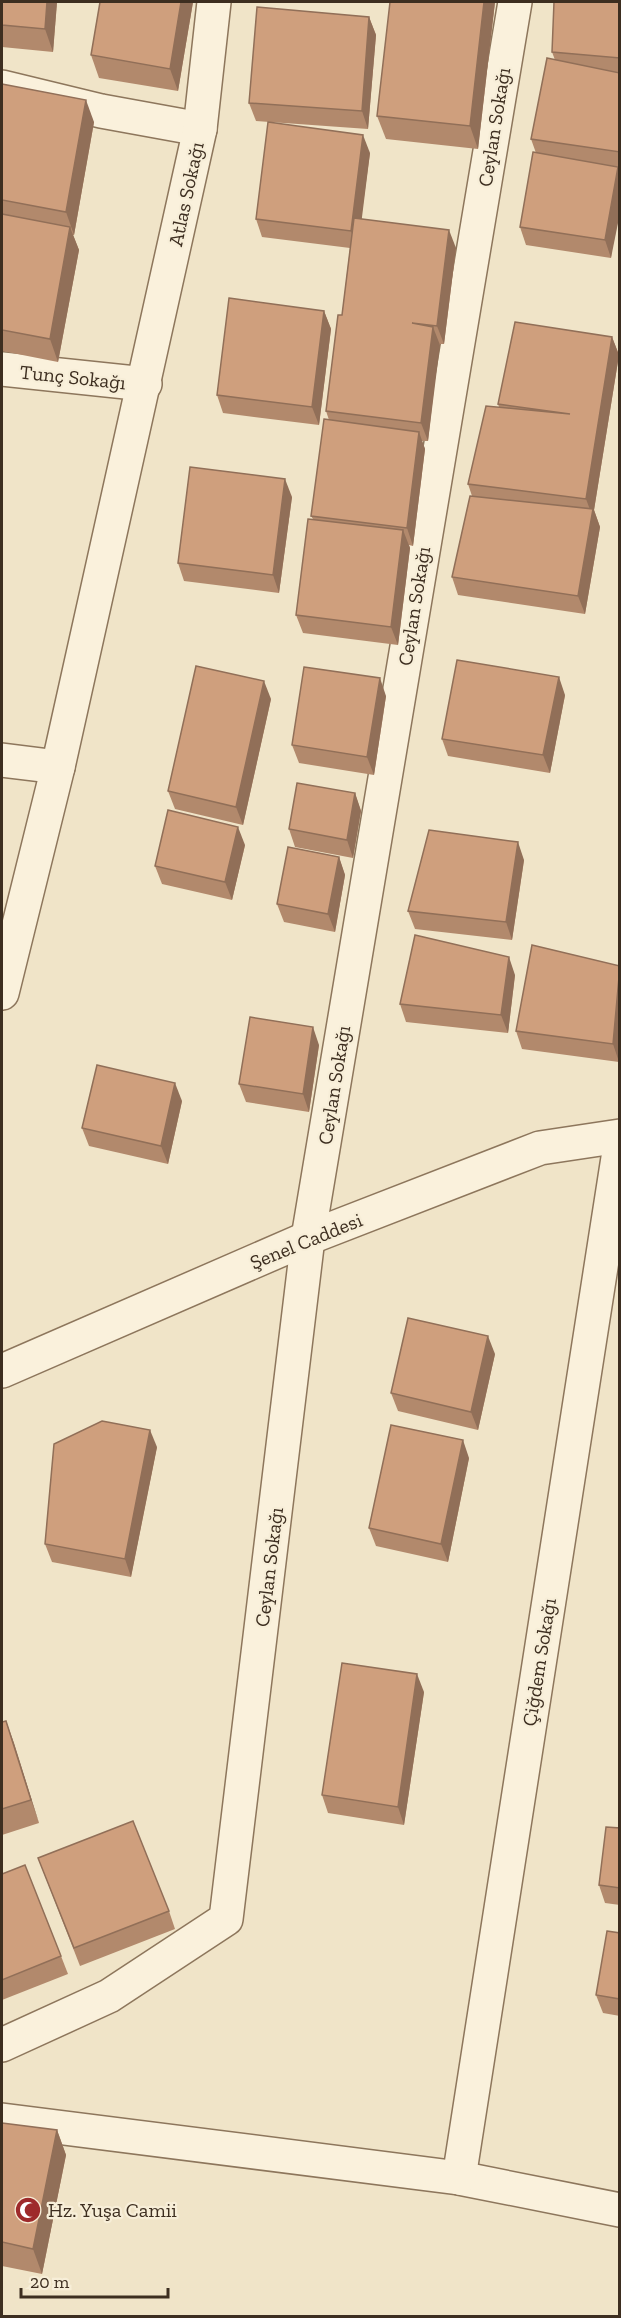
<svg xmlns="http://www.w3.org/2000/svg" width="621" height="2318" viewBox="0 0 621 2318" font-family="'Zilla Slab',serif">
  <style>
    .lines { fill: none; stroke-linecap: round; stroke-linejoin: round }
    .minor-casing { stroke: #8d765c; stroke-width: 36 }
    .tertiary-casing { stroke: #8d765c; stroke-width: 36 }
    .minor { stroke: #faf1dc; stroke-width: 33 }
    .tertiary { stroke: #faf1dc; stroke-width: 33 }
    .wall { fill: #b2896c }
    .shaded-wall { fill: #916f58 }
    .building { fill: #cf9f7d; stroke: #916f58; stroke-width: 1.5 }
    .labels { text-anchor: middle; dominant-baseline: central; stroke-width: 4.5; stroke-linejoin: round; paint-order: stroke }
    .street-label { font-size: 20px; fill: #3d2e20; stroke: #f7eed8 }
    .poi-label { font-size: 20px; fill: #3d2e20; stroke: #f7eed8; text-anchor: start }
  </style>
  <rect width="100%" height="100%" fill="#f0e4c8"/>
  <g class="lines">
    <g class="minor-casing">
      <g id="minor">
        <polyline points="2,87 101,111 200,129"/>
        <polyline points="2,369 145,384"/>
        <polyline points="2,760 58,767"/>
        <polyline points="2,993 58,767 200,129 214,2"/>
        <polyline points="2,2045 109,1996 226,1919 308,1238 515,2"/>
        <polyline points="2,2120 459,2178 620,2210"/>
        <polyline points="459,2178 620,1145"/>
      </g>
    </g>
    <g class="tertiary-casing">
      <polyline id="tertiary" points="2,1371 308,1238 540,1148 620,1136"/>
    </g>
    <use href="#minor" class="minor"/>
    <use href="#tertiary" class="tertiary"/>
  </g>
  <g class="wall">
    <polygon points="2,2 57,2 53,52 2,47"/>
    <polygon points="100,2 193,2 178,91 99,78 91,55"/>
    <polygon points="495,2 478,149 386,139 377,116"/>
    <polygon points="620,2 620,169 611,258 526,245 520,227 536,153 531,139 555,60 552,52"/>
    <polygon points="369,17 376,35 368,129 256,121 249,103"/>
    <polygon points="2,84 94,122 74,235 73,235 79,250 58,362 2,351"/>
    <polygon points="370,153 361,219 456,248 444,344 439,344 428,441 422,441 425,449 413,546 409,545 410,548 398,645 303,633 296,615 313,519 311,516 329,420 326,411 342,315 350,248 262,237 256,219"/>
    <polygon points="324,311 331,329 319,425 223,413 217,395"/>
    <polygon points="612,337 619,355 594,510 600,527 585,614 458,595 452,577 472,496 468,484 499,407 498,404"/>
    <polygon points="292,497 279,593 184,581 178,563"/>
    <polygon points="565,695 550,773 448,756 442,739"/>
    <polygon points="386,696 374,775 299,763 292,745"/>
    <polygon points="271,699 243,825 175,809 168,791"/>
    <polygon points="355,793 361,811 353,858 295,847 289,829"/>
    <polygon points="245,845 232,900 162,884 155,866"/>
    <polygon points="339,857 345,875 335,932 284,922 277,904"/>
    <polygon points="524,860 512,940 415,929 408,911"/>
    <polygon points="620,966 619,1062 522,1049 516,1031"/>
    <polygon points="515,975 508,1033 406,1022 400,1004"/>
    <polygon points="319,1045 309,1112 246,1102 239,1084"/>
    <polygon points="182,1101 168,1164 89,1146 82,1128"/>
    <polygon points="495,1354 478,1430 398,1411 391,1393"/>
    <polygon points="157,1447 131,1577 52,1562 45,1544"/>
    <polygon points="469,1458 448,1562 376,1546 369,1528"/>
    <polygon points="424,1692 404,1825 328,1813 322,1795"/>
    <polygon points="6,1721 39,1823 2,1835 2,1722"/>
    <polygon points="620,1828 620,1905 605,1903 599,1885"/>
    <polygon points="38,1858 169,1911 175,1929 80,1966"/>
    <polygon points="2,1874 61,1956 68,1974 2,2000"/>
    <polygon points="620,1933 620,2016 603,2013 596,1995"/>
    <polygon points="2,2123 57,2130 66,2155 42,2274 2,2266"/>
  </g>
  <g class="shaded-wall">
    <polygon points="47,2 57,2 53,52 45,29"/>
    <polygon points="181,2 193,2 178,91 170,69"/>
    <polygon points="484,2 495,2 478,149 470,126"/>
    <polygon points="369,17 376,35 368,129 362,111"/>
    <polygon points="86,100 94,122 74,235 66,212"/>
    <polygon points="363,135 370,153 358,249 351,231"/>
    <polygon points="618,167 620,170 620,213 611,258 605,240"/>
    <polygon points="70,227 79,250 58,362 50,339"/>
    <polygon points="449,230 456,248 444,344 437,326"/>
    <polygon points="324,311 331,329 319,425 312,407"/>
    <polygon points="433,327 440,345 428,441 421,423"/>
    <polygon points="612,337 619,355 594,510 600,527 585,614 578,596 592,515 586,499"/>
    <polygon points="419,432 425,449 413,546 407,528"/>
    <polygon points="285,479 292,497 279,593 273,575"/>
    <polygon points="403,530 410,548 398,645 391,627"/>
    <polygon points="559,677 565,695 550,773 543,755"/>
    <polygon points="380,678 386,696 374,775 367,757"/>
    <polygon points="264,681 271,699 243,825 236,807"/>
    <polygon points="355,793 361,811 353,858 347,840"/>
    <polygon points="238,827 245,845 232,900 225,882"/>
    <polygon points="518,842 524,860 512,940 506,922"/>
    <polygon points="339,857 345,875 335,932 328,914"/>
    <polygon points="509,957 515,975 508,1033 501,1015"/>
    <polygon points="620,973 619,1062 613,1044"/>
    <polygon points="313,1027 319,1045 309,1112 303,1094"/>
    <polygon points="175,1083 182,1101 168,1164 161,1146"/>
    <polygon points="488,1336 495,1354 478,1430 471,1412"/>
    <polygon points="150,1430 157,1447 131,1577 125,1559"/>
    <polygon points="463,1440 469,1458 448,1562 441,1544"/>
    <polygon points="417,1674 424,1692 404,1825 398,1807"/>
    <polygon points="6,1721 14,1743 39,1823 31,1800"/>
    <polygon points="57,2130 66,2155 42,2274 33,2249"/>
  </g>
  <g class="building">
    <polygon points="2,2 47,2 45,29 2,25"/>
    <polygon points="100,2 181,2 170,69 91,55"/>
    <polygon points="390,2 484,2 470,126 377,116"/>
    <polygon points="554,2 620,2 620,58 552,52"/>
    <polygon points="257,7 369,17 362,111 249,103"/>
    <polygon points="547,58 620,73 620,152 531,139"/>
    <polygon points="2,84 86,100 66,212 2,200"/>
    <polygon points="268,122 363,135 351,231 256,219"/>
    <polygon points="533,152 618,167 605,240 520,227"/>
    <polygon points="2,214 70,227 50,339 2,330"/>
    <polygon points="354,218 449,230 437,326 412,323 433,327 421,423 326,411 338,315 342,315"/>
    <polygon points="229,298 324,311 312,407 217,395"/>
    <polygon points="515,322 612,337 586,499 468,484 486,406 570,414 498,404"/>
    <polygon points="324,419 419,432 407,528 311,516"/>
    <polygon points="190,467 285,479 273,575 178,563"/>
    <polygon points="470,496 593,509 578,596 452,577"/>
    <polygon points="308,519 403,530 391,627 296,615"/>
    <polygon points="457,660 559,677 543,755 442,739"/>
    <polygon points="196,666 264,681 236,807 168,791"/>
    <polygon points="304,667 380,678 367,757 292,745"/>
    <polygon points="297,783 355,793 347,840 289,829"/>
    <polygon points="168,810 238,827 225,882 155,866"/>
    <polygon points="429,830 518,842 506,922 408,911"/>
    <polygon points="288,847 339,857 328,914 277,904"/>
    <polygon points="415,935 509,957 501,1015 400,1004"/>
    <polygon points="532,945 620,966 613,1044 516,1031"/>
    <polygon points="250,1017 313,1027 303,1094 239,1084"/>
    <polygon points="97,1065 175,1083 161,1146 82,1128"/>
    <polygon points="408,1318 488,1336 471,1412 391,1393"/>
    <polygon points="102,1421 150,1430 125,1559 45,1544 54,1444"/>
    <polygon points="391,1425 463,1440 441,1544 369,1528"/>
    <polygon points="342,1663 417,1674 398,1807 322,1795"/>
    <polygon points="6,1721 31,1800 2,1809 2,1722"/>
    <polygon points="133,1821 169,1911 74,1948 38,1858"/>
    <polygon points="606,1827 620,1828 620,1888 599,1885"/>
    <polygon points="25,1865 61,1956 2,1980 2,1874"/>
    <polygon points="607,1931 620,1933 620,1999 596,1995"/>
    <polygon points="2,2123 57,2130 33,2249 2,2242"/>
  </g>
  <defs>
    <g id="mosque-disc" transform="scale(1.35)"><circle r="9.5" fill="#9e2a2b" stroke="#f7eed8"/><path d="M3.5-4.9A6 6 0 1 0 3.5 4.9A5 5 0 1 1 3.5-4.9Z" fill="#fff"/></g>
  </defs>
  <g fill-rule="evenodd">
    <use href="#mosque-disc" x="28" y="2210"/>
  </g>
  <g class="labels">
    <g class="street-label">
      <text transform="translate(494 127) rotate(-81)">Ceylan Sokağı</text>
      <text transform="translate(186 194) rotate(-78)">Atlas Sokağı</text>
      <text transform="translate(73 377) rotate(6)">Tunç Sokağı</text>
      <text transform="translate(414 606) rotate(-81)">Ceylan Sokağı</text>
      <text transform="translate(334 1085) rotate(-81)">Ceylan Sokağı</text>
      <text transform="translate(306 1241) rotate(-22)">Şenel Caddesi</text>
      <text transform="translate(269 1567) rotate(-83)">Ceylan Sokağı</text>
      <text transform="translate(539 1662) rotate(-81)">Çiğdem Sokağı</text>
    </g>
    <g class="poi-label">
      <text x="48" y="2210">Hz. Yuşa Camii</text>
    </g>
  </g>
  <rect width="621" height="2318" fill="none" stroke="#3d2e20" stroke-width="6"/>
  <path d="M21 2288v9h147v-9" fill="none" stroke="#3d2e20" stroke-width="3"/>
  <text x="30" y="2288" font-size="18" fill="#3d2e20" stroke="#f7eed8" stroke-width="4.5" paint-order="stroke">20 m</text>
</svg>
